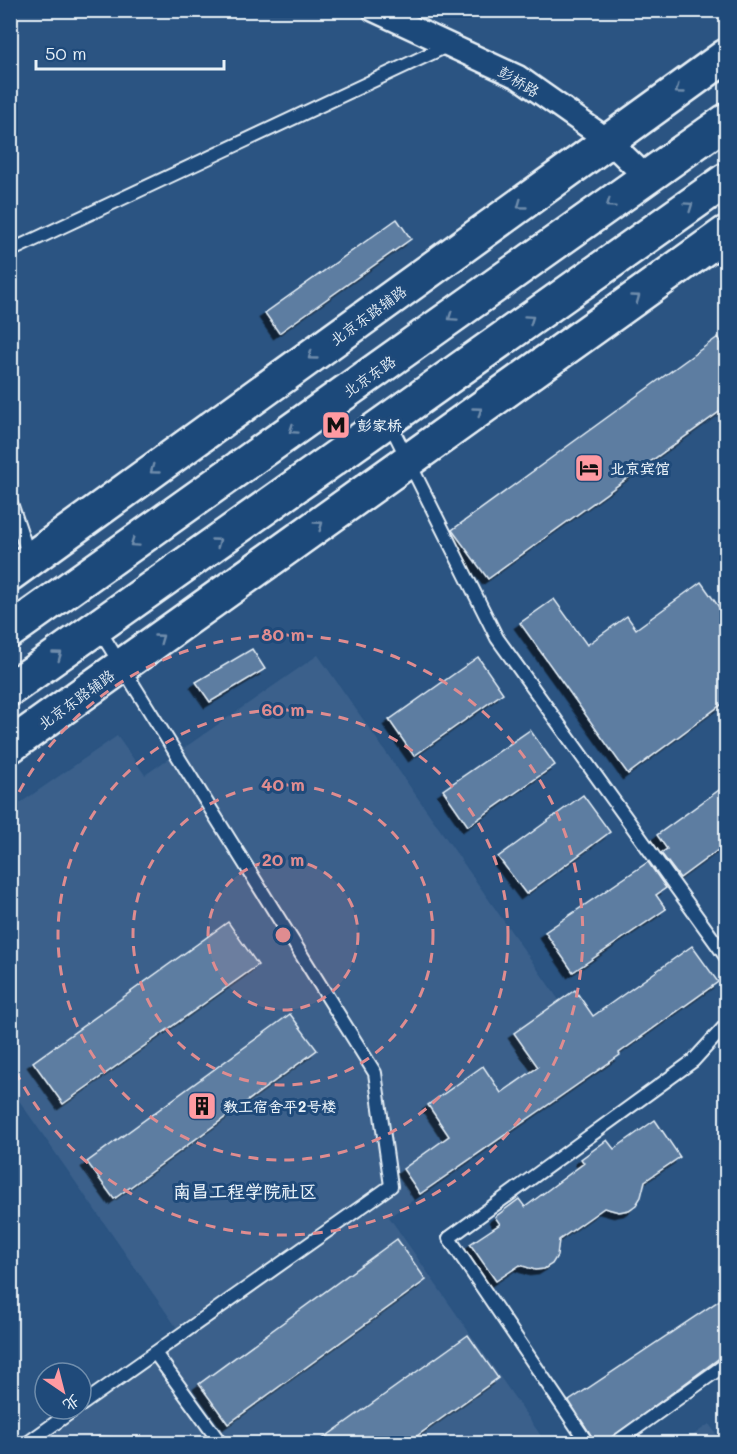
<svg xmlns="http://www.w3.org/2000/svg" width="737" height="1454" viewBox="0 0 737 1454" font-family="Mali,'LXGW WenKai TC',sans-serif">
  <style>
    .built { fill: #3a608b }
    .green { fill: #476b93; stroke: #98aec6; stroke-width: 1.5 }
    .building { fill: #5d7da1; stroke: #e8f1f8; stroke-width: 1.5; filter: url(#shadow) }
    .lines { fill: none; stroke-linecap: round; stroke-linejoin: round }
    .service-casing { stroke: #e8f1f8; stroke-width: 16 }
    .minor-casing { stroke: #e8f1f8; stroke-width: 27 }
    .secondary-casing { stroke: #e8f1f8; stroke-width: 38 }
    .primary-casing { stroke: #e8f1f8; stroke-width: 38 }
    .service { stroke: #1f4a7a; stroke-width: 12 }
    .minor { stroke: #1f4a7a; stroke-width: 22 }
    .secondary { stroke: #1f4a7a; stroke-width: 33 }
    .primary { stroke: #1f4a7a; stroke-width: 33 }
    .oneway { stroke: #6f8dac }
    .ring { fill: none; stroke: #df8c90; stroke-width: 3; stroke-dasharray: 10 8 }
    .labels { text-anchor: middle; dominant-baseline: central; stroke-width: 6; stroke-linejoin: round; paint-order: stroke }
    .street-label { font-size: 15px; fill: #e8f1f8; stroke: #1f4a7a }
    .poi-label { font-size: 15px; font-weight: bold; fill: #e8f1f8; stroke: #1f4a7a; text-anchor: start }
    .quarter-label { font-size: 18px; font-weight: bold; fill: #e8f1f8; stroke: #1f4a7a }
    .centre { fill: #df8c90; stroke: #1f4a7a; stroke-width: 3 }
    .ring-label { font-size: 18px; text-anchor: middle; font-weight: bold; fill: #df8c90; stroke: #1f4a7a; stroke-width: 6; stroke-linejoin: round; paint-order: stroke }
  </style>
  <defs>
    <filter id="shadow"><feDropShadow dx="-5.5" dy="5.5" stdDeviation="0" flood-color="#0009"/></filter>
  </defs>
  <rect width="100%" height="100%" fill="#2b5482"/>
  <filter id="ink" filterUnits="userSpaceOnUse"><feTurbulence type="fractalNoise" baseFrequency=".0167" numOctaves="2"/><feDisplacementMap in="SourceGraphic" scale="12" xChannelSelector="R" yChannelSelector="G"/><feConvolveMatrix kernelMatrix="1 2 1 2 8 2 1 2 1" color-interpolation-filters="sRGB"/></filter>
  <g filter="url(#ink)">
    <g class="built">
      <polygon points="318,655 605,1066 389,1217 546,1443 13,1443 62,1409 81,1409 81,1396 177,1328 11,1089 10,810 117,736 145,775"/>
      <polygon points="709,1424 723,1443 682,1443"/>
    </g>
    <polygon class="green" points="100,1436 135,1438 147,1443 79,1443"/>
    <g class="building">
      <polygon points="397,219 411,239 279,333 265,313"/>
      <polygon points="718,337 726,350 726,407 488,579 452,530"/>
      <polygon points="701,582 726,617 726,701 628,774 520,623 554,599 587,645 627,616 636,629"/>
      <polygon points="252,649 265,669 210,702 196,682"/>
      <polygon points="478,657 503,693 414,756 389,720"/>
      <polygon points="530,730 555,765 468,826 443,790"/>
      <polygon points="726,785 726,844 680,878 661,853 667,849 657,835"/>
      <polygon points="583,795 610,832 526,894 498,857"/>
      <polygon points="648,862 666,888 656,895 666,909 573,972 545,932"/>
      <polygon points="228,922 258,965 63,1104 33,1062"/>
      <polygon points="692,946 718,982 619,1053 620,1055 420,1194 403,1169 449,1136 428,1105 483,1066 501,1093 538,1067 514,1033 575,990 593,1016"/>
      <polygon points="290,1014 317,1050 114,1199 87,1162"/>
      <polygon points="655,1120 680,1157 645,1181 641,1197 636,1205 629,1210 619,1212 604,1208 559,1240 557,1256 552,1264 544,1269 535,1270 520,1265 496,1281 470,1244 500,1224 495,1217 519,1199 525,1207 584,1163 581,1159 607,1140 614,1149"/>
      <polygon points="397,1239 426,1280 228,1424 199,1384"/>
      <polygon points="726,1296 726,1356 721,1357 607,1441 602,1443 596,1443 569,1401"/>
      <polygon points="468,1335 498,1378 407,1443 317,1443"/>
    </g>
    <g class="lines">
      <g class="service-casing">
        <g id="service">
          <polyline points="10,251 449,45"/>
          <polyline points="389,422 497,638 726,957"/>
          <polyline points="10,500 30,559"/>
          <polyline points="155,1353 221,1444"/>
          <polyline points="81,1405 391,1186 375,1073 98,628"/>
          <polyline points="26,1444 75,1409"/>
          <polyline points="588,1444 449,1238 693,1061 726,1025"/>
          <polyline points="614,1444 726,1364"/>
        </g>
      </g>
      <g class="minor-casing">
        <polyline id="minor" points="374,10 518,77 609,141 647,178"/>
      </g>
      <g class="secondary-casing">
        <g id="secondary">
          <polyline points="10,574 726,56"/>
          <polyline points="10,746 726,233"/>
        </g>
      </g>
      <g class="primary-casing">
        <g id="primary">
          <polyline points="10,631 726,121"/>
          <polyline points="10,689 726,180"/>
        </g>
      </g>
      <use href="#service" class="service"/>
      <use href="#minor" class="minor"/>
      <use href="#secondary" class="secondary"/>
      <use href="#primary" class="primary"/>
    </g>
    <defs><path id="oneway-chevron" d="M-2-3.5L2.5 0L-2 3.5" fill="none" stroke-width="1.6" stroke-linecap="round" stroke-linejoin="round" transform="scale(1.5)"/></defs>
    <g class="oneway">
      <use href="#oneway-chevron" transform="translate(679 90) rotate(144)"/>
      <use href="#oneway-chevron" transform="translate(610 204) rotate(145)"/>
      <use href="#oneway-chevron" transform="translate(521 205) rotate(144)"/>
      <use href="#oneway-chevron" transform="translate(689 206) rotate(-35)"/>
      <use href="#oneway-chevron" transform="translate(636 298) rotate(-36)"/>
      <use href="#oneway-chevron" transform="translate(452 317) rotate(145)"/>
      <use href="#oneway-chevron" transform="translate(530 319) rotate(-35)"/>
      <use href="#oneway-chevron" transform="translate(312 356) rotate(144)"/>
      <use href="#oneway-chevron" transform="translate(478 411) rotate(-36)"/>
      <use href="#oneway-chevron" transform="translate(293 430) rotate(145)"/>
      <use href="#oneway-chevron" transform="translate(154 470) rotate(144)"/>
      <use href="#oneway-chevron" transform="translate(319 525) rotate(-36)"/>
      <use href="#oneway-chevron" transform="translate(217 542) rotate(-36)"/>
      <use href="#oneway-chevron" transform="translate(134 543) rotate(145)"/>
      <use href="#oneway-chevron" transform="translate(160 638) rotate(-36)"/>
      <use href="#oneway-chevron" transform="translate(58 655) rotate(-36)"/>
    </g>
  </g>
  <circle cx="283" cy="935" r="75" fill="#df8c90" fill-opacity=".12"/>
  <g class="ring">
    <circle cx="283" cy="935" r="75"/>
    <circle cx="283" cy="935" r="150"/>
    <circle cx="283" cy="935" r="225"/>
    <path d="M11 808A300 300 0 1 1 11 1062"/>
  </g>
  <defs>
    <g id="metro-square" transform="scale(1.5)"><rect x="-9" y="-9" width="18" height="18" rx="4" fill="#ff9aa2" stroke="#1f4a7a"/><path d="M-5.5 5V-5H-3L0 0L3-5H5.5V5H3V-.5L0 4L-3-.5V5Z" fill="#111"/></g>
    <g id="hotel-square" transform="scale(1.5)"><rect x="-9" y="-9" width="18" height="18" rx="4" fill="#ff9aa2" stroke="#1f4a7a"/><path d="M-6-4.5h1.5V1H6V5H4.5V3h-9V5H-6ZM-4 0a1.8 1.8 0 1 1 3.6 0ZM.5 0V-2.5h3Q6-2.5 6 0Z" fill="#111"/></g>
    <g id="building-square" transform="scale(1.5)"><rect x="-9" y="-9" width="18" height="18" rx="4" fill="#ff9aa2" stroke="#1f4a7a"/><path d="M-4-6H4V6H1V3H-1V6H-4ZM-2.5-4.3h1.7v1.8h-1.7ZM.8-4.3h1.7v1.8H.8ZM-2.5-1h1.7V.8h-1.7ZM.8-1h1.7V.8H.8Z" fill="#111"/></g>
  </defs>
  <g fill-rule="evenodd">
    <use href="#metro-square" x="336" y="425"/>
    <use href="#hotel-square" x="589" y="468"/>
    <use href="#building-square" x="202" y="1106"/>
  </g>
  <g class="labels">
    <g class="street-label">
      <text transform="translate(519 81) rotate(31)">彭桥路</text>
      <text transform="translate(368 315) rotate(-36)">北京东路辅路</text>
      <text transform="translate(369 376) rotate(-35)">北京东路</text>
      <text transform="translate(76 699) rotate(-36)">北京东路辅路</text>
    </g>
    <g class="poi-label">
      <text x="357" y="425">彭家桥</text>
      <text x="610" y="468">北京宾馆</text>
      <text x="223" y="1106">教工宿舍平2号楼</text>
    </g>
    <g class="quarter-label">
      <text x="245" y="1191">南昌工程学院社区</text>
    </g>
  </g>
  <circle cx="283" cy="935" r="9" class="centre"/>
  <g class="ring-label">
    <text x="283" y="641">80 m</text>
    <text x="283" y="716">60 m</text>
    <text x="283" y="791">40 m</text>
    <text x="283" y="866">20 m</text>
  </g>
  <rect width="737" height="1454" fill="none" stroke="#1f4a7a" stroke-width="36"/>
  <rect x="18" y="18" width="701" height="1418" fill="none" stroke="#e8f1f8" stroke-width="2" filter="url(#ink)"/>
  <g transform="translate(63 1391) rotate(145)"><circle r="28" fill="#1f4a7a" stroke="#6f8dac" stroke-width="1.5"/>
  <path d="M0-4.5L10 22L0 15L-10 22Z" fill="#ff9aa2"/>
  <text y="-9" font-size="16" font-weight="bold" text-anchor="middle" fill="#e8f1f8">北</text>
  </g>
  <path d="M36 60v9h188v-9" fill="none" stroke="#e8f1f8" stroke-width="3"/>
  <text x="45" y="60" font-size="18" fill="#e8f1f8" stroke="#1f4a7a" stroke-width="4.5" paint-order="stroke">50 m</text>
</svg>
